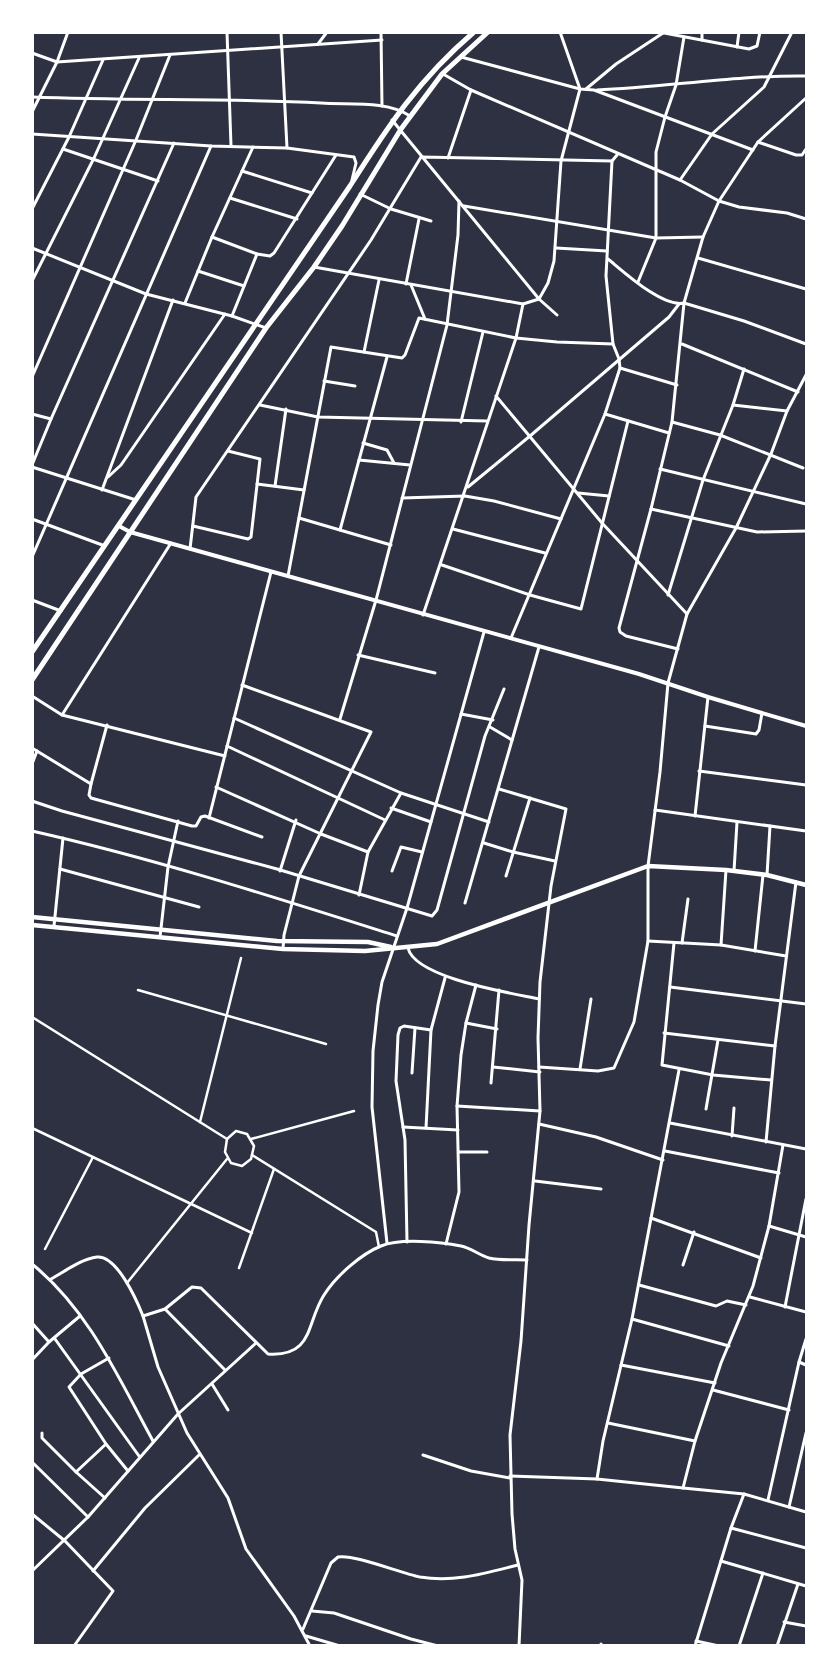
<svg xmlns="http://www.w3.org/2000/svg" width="839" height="1678" viewBox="0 0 839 1678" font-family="Cabin,sans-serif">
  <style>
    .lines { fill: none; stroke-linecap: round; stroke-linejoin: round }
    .pedestrian { stroke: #fff; stroke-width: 2.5 }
    .minor { stroke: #fff; stroke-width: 3 }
    .tertiary { stroke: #fff; stroke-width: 4 }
    .secondary { stroke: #fff; stroke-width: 4.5 }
    .primary { stroke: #fff; stroke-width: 5 }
  </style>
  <rect width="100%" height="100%" fill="#2d3142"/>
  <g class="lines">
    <g class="pedestrian">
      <polyline points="138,990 326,1044"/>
      <polyline points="32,1017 227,1139"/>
      <polyline points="200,1122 241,958"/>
      <polyline points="32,1128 252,1233"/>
      <polygon points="236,1131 247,1134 254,1146 251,1159 242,1166 231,1163 225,1152 227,1139"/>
      <polyline points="251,1139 354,1111"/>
      <polyline points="252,1155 376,1232 379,1247"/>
      <polyline points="45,1249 93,1157"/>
      <polyline points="239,1268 274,1169"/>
      <polyline points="127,1283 227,1159"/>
    </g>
    <g class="minor">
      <polyline points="227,32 231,146"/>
      <polyline points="281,32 287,148"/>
      <polyline points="381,32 382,106"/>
      <polyline points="523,32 552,32"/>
      <polyline points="659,32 749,49 757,46 760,32"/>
      <polyline points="702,40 702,32"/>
      <polyline points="318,44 327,32"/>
      <polyline points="737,47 739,32"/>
      <polyline points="32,53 57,62 382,40"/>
      <polyline points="461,57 580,89 594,90 753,150"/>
      <polyline points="443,74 471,90 680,180 719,201 739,207 787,213 806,219"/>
      <polyline points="586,89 616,64 663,33"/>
      <path d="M597,90C667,87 737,75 806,76"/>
      <path d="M32,97C129,101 225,98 321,103C349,105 387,100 410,116"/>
      <polyline points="32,112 57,62 68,32"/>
      <polyline points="392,120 539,299 557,315"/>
      <polyline points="32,134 211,146 287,148 354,157 356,163 352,180"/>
      <polyline points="758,142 796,155 802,155 806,149"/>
      <polyline points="63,149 158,181"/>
      <polyline points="448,158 471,90"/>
      <polyline points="242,171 312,193"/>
      <polyline points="680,180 712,134 764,87 792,32"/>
      <polyline points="360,194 391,209 431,221"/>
      <polyline points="230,198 297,219"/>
      <polyline points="464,206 656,238 703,237"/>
      <polyline points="32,209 69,137 103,60"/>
      <polyline points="212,237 257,254 270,256 274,253 336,155"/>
      <polyline points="32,248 146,294 232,316 266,328"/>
      <polyline points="556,248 607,251"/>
      <polyline points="698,258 806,289"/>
      <path d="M608,259C624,272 663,308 684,303L744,321L806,344"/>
      <polyline points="314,267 523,304 539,299 548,283 554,261 561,161 580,89 560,32"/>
      <polyline points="198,271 244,286"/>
      <polyline points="32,281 94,158 139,58"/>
      <polyline points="638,282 656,238 656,152 665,117 676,85 684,37"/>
      <polyline points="406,284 419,219"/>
      <polyline points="411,285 425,319"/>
      <polyline points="185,303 212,237 253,147"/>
      <polyline points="232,316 257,254"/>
      <polyline points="682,344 798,392"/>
      <polyline points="364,352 379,280"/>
      <polyline points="620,368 677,385"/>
      <polyline points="32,377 136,140 170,55"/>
      <polyline points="324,381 355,386"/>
      <polyline points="496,396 602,523 687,614"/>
      <polyline points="260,405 318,417 487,421"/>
      <polyline points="733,405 787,411"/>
      <polyline points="32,414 51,419"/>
      <polyline points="605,414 669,433"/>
      <polyline points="461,422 483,332"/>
      <polyline points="672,422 720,435 803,468"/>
      <polyline points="363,443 387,450 394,463"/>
      <polyline points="359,460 410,465"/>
      <polyline points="32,465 51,419 174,143"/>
      <polyline points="32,467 136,500"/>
      <polyline points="660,469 806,504"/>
      <polyline points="108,477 121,465 225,314"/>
      <polyline points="257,484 304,490"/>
      <polyline points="275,486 286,409"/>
      <polyline points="468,487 530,436 669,317 679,304"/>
      <polyline points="102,490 173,300"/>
      <polyline points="578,493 609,496"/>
      <polyline points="402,498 465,496 494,501 561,519"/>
      <polyline points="651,509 757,532 806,531"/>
      <polyline points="299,518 391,545"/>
      <polyline points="32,519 105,546"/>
      <polyline points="193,526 248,539 251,537 260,459 228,451"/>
      <polyline points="453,529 545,553"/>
      <polyline points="340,530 387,357"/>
      <polyline points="190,549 196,497 371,240 421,157 612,161 617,155"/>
      <polyline points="32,557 211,146"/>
      <polyline points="442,565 530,595 581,609 628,421"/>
      <polyline points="288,576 331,347 402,358 405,355 419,318 516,338 557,342 613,344"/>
      <polyline points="668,595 703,480 733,405 744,369"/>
      <polyline points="32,600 61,611"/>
      <polyline points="423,615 516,338 523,304"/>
      <polyline points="511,638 605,414 620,368 619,359 613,344 606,276 612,161"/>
      <polyline points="678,649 626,636 620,632 619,628 651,509 672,422 684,303 703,237 719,201 758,142 806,98"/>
      <polyline points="358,655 435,673"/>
      <polyline points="242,685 371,732 299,876 284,935 283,949"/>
      <polyline points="32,696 62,715 225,756"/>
      <polyline points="461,714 493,720"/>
      <polyline points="62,715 171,543"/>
      <polyline points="234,718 401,793 489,822"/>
      <polyline points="340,719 376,600 447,325 458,235 459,201"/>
      <polyline points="705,726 756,734 759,730 762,713"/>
      <polyline points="490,727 512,740"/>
      <polyline points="227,746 385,820"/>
      <polyline points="32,748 91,784 89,795 91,798 192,826 196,826 201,817 205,816 262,837"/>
      <polyline points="32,764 37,751"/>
      <polyline points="699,771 806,785"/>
      <polyline points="91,784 107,725"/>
      <polyline points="216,787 321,834 368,852"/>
      <polyline points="499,789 566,809 551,886 540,982 538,1038 540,1111 529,1225 521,1341 510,1435 512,1514 515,1549 522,1580 519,1646"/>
      <polyline points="32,801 62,811 277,869 432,916 437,910 485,736 504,689"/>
      <polyline points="391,808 431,822"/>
      <polyline points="655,810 806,831"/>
      <polyline points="695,816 708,697"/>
      <polyline points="209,818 271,572"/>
      <path d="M32,831C156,859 277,898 397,936"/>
      <polyline points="484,843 513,852 555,861"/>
      <polyline points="60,869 199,907"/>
      <polyline points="280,871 296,820"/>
      <polyline points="392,871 401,847 422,852"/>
      <polyline points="734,871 737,822"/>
      <polyline points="767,875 770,826"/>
      <polyline points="506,876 530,798"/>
      <polyline points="359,895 368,852 401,793"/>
      <polyline points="465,903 539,647"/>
      <polyline points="54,926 63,838"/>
      <polyline points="160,937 168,867 178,821"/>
      <polyline points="648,941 721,945 786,956"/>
      <polyline points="674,943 662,1065 713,1075 771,1080"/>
      <polyline points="682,943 688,899"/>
      <polyline points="721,945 726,870"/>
      <path d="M408,948C415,978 511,993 539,999"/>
      <polyline points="755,951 763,875"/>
      <polyline points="670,987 806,1004"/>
      <polyline points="466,1023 497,1029"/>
      <polyline points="664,1033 775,1046"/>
      <polyline points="493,1067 540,1072"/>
      <polyline points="539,1067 598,1071 614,1068 634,1022 648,941 648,866 660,772 668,683 687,614 736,528 771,454 787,411 806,375"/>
      <polyline points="580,1069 591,999"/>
      <polyline points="412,1073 415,1028"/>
      <polyline points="491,1083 499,990"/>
      <polyline points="457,1106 540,1111"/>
      <polyline points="706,1109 718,1040"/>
      <polyline points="670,1123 806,1149"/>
      <polyline points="539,1124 596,1137 663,1160"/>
      <polyline points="403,1127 458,1130"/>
      <polyline points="426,1128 431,1030 445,978"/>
      <polyline points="732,1136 734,1108"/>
      <polyline points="766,1142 775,1046 796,882"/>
      <polyline points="783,1145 769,1226 753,1286 721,1363 695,1441 683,1488 744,1494 806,1512"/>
      <polyline points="665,1151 779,1173"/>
      <polyline points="459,1152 487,1152"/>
      <polyline points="535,1181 601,1189"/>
      <polyline points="651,1218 761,1258"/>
      <polyline points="769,1226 806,1237"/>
      <polyline points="407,1242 405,1140 396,1081 398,1035 400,1028 404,1026 431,1030"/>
      <polyline points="387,1243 372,1107 373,1051 378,1005 382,982 407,908 484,632"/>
      <polyline points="446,1244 459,1192 457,1106 461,1055 466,1023 476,985"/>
      <path d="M32,1264C89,1310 119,1379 153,1441"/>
      <polyline points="683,1265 694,1232"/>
      <path d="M51,1279C64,1272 81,1259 97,1257C117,1255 137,1301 143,1316L165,1309L192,1287L201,1288L268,1354C314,1357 306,1323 324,1295C336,1276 361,1254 381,1246C400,1238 441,1242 461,1246C471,1248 479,1255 489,1258C500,1261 515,1259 527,1260"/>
      <polyline points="639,1285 716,1306 727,1301 746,1305"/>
      <polyline points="750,1297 806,1312"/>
      <polyline points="785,1307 806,1199"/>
      <polyline points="165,1309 225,1370"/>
      <polyline points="143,1316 158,1367 187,1433 228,1498 246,1549 294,1616 310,1646"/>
      <polyline points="632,1319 729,1346"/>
      <polyline points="32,1323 49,1342"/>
      <polyline points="55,1339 139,1456"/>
      <polyline points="109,1358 81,1374 69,1387 106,1444 128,1471"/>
      <polyline points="32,1360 49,1342 80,1316"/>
      <polyline points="799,1362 806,1365"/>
      <polyline points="621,1365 715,1383"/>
      <polyline points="212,1384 228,1410"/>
      <polyline points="713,1390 789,1410"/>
      <polyline points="608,1423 695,1441"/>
      <polyline points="42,1433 42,1438 76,1472"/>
      <polyline points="423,1455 471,1471 510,1478"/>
      <polyline points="32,1462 88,1517"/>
      <polyline points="510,1476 597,1479 683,1488"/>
      <polyline points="597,1479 603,1441 632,1319 679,1070"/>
      <polyline points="105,1498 76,1472 106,1444"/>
      <polyline points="768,1500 799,1362 806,1339"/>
      <polyline points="789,1507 806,1433"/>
      <polyline points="32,1514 65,1541 113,1591 74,1646"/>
      <polyline points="731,1528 806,1548"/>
      <polyline points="721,1561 806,1586"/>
      <polyline points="32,1571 88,1517 178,1414 256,1343"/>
      <polyline points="93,1571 145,1508 199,1455"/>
      <polyline points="312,1611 334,1613 411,1639 438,1646"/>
      <polyline points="784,1622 806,1626"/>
      <path d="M303,1629L331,1563L338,1557C354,1554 400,1573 420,1577C454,1583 486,1573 518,1565"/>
      <polyline points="306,1636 340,1646"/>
      <polyline points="696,1641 719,1646"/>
      <polyline points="601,1644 602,1646"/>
      <polyline points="695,1646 731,1528 744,1494"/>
      <polyline points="739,1646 763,1573"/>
      <polyline points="777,1646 798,1584"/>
    </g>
    <polyline class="tertiary" points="119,526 130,532 639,674 708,697 806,726"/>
    <g class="secondary">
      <polyline points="32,917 277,941 368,942 391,947"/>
      <polyline points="32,925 283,949 365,951 437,944 648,866 726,870 767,875 806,885"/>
    </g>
    <g class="primary">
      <path d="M32,652L350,186C388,126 419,79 474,32"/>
      <polyline points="32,680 266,328 314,267 342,226 401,129 442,74 488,32"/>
    </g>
  </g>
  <rect width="839" height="1678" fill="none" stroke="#ffffff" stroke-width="68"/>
</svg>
